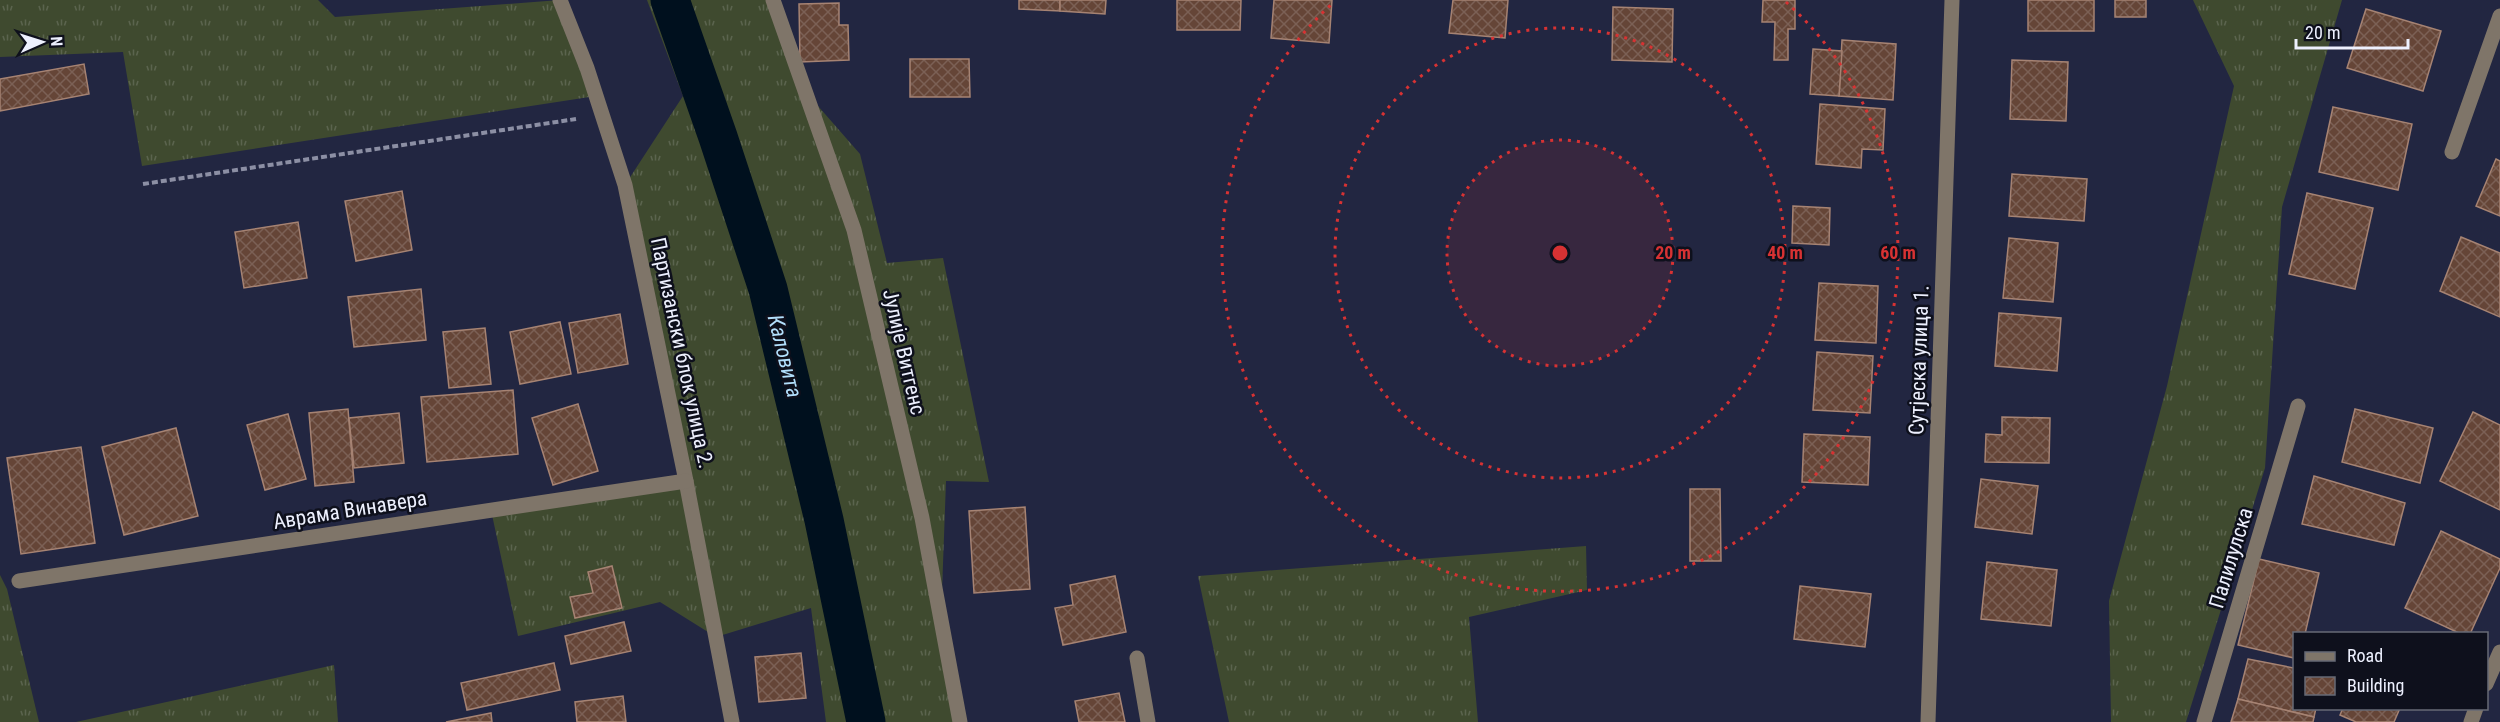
<svg xmlns="http://www.w3.org/2000/svg" width="2500" height="722" viewBox="0 0 2500 722" font-family="'Roboto Condensed',sans-serif">
  <style>
    .grass { fill: url(#grass-tufts) }
    .lines { fill: none; stroke-linecap: round; stroke-linejoin: round }
    .canal { stroke: #00101e; stroke-width: 39 }
    .building { fill: url(#building-cross-hatch); stroke: #a68373; stroke-width: 1.5 }
    .path { stroke: #8c8fa4; stroke-width: 4; stroke-dasharray: 6 3; stroke-linecap: butt }
    .minor { stroke: #7f7569; stroke-width: 15 }
    .ring { fill: none; stroke: #d73233; stroke-width: 3; stroke-dasharray: 3 6 }
    .labels { text-anchor: middle; dominant-baseline: central; stroke-width: 5; stroke-linejoin: round; paint-order: stroke }
    .street-label { font-size: 21px; fill: #edf0fe; stroke: #0e101c }
    .water-label { font-size: 22px; font-style: italic; fill: #b2dffc; stroke: #0e101c }
    .centre { fill: #d73233; stroke: #0e101c; stroke-width: 3 }
    .ring-label { font-size: 18px; text-anchor: middle; font-weight: bold; fill: #d73233; stroke: #0e101c; stroke-width: 5; stroke-linejoin: round; paint-order: stroke }
  </style>
  <defs>
    <pattern id="grass-tufts" width="24" height="20" patternUnits="userSpaceOnUse" patternTransform="scale(1.5)"><rect width="24" height="20" fill="#3f4a2f"/><path d="M3 7l-1-3M5 7V3M7 7l1-3M15 17l-1-3M17 17v-4M19 17l1-3" fill="none" stroke="#5b644e"/></pattern>
    <pattern id="building-cross-hatch" width="8" height="8" patternUnits="userSpaceOnUse" patternTransform="scale(1.5)"><rect width="8" height="8" fill="#654537"/><path d="M0 0l8 8M0 8l8-8" fill="none" stroke="#7b6055"/></pattern>
  </defs>
  <rect width="100%" height="100%" fill="#222641"/>
  <g class="grass">
    <polygon points="0,0 318,0 335,17 560,0 596,96 142,166 123,52 0,57"/>
    <polygon points="647,0 773,0 804,90 860,154 887,263 943,258 989,482 946,481 941,619 959,722 826,722 811,608 716,637 660,602 518,636 491,510 686,481 625,185 683,96"/>
    <polygon points="2193,0 2342,0 2282,207 2265,468 2186,722 2111,722 2109,601 2167,386 2234,86"/>
    <polygon points="1586,546 1587,590 1469,617 1478,722 1229,722 1198,576"/>
    <polygon points="0,575 7,589 39,722 0,722"/>
    <polygon points="334,665 338,722 76,722"/>
  </g>
  <g class="lines">
    <polyline class="canal" points="670,0 718,137 768,289 824,520 866,722"/>
  </g>
  <g class="building">
    <polygon points="1019,0 1060,0 1060,11 1019,9"/>
    <polygon points="1060,0 1106,0 1105,14 1060,11"/>
    <polygon points="1177,0 1241,0 1240,30 1177,30"/>
    <polygon points="1274,0 1332,0 1329,43 1271,38"/>
    <polygon points="1453,0 1508,0 1505,38 1449,33"/>
    <polygon points="1763,0 1795,0 1795,29 1788,29 1788,60 1774,60 1775,22 1762,22"/>
    <rect x="2028" y="0" width="66" height="31"/>
    <rect x="2115" y="0" width="31" height="17"/>
    <polygon points="839,3 839,25 848,25 849,60 800,62 799,4"/>
    <polygon points="1613,7 1673,9 1672,62 1612,60"/>
    <polygon points="2366,9 2441,31 2423,91 2347,68"/>
    <polygon points="1842,40 1896,44 1893,100 1839,96"/>
    <polygon points="1813,49 1842,51 1839,96 1810,94"/>
    <polygon points="910,59 969,59 970,97 910,97"/>
    <polygon points="2012,60 2068,62 2066,121 2010,119"/>
    <polygon points="84,64 89,94 0,111 0,79"/>
    <polygon points="1820,104 1885,109 1883,150 1862,149 1861,168 1816,164"/>
    <polygon points="2333,107 2412,124 2398,190 2319,172"/>
    <polygon points="2496,159 2500,161 2500,216 2476,206"/>
    <polygon points="2012,174 2087,179 2084,221 2009,216"/>
    <polygon points="402,191 412,250 356,261 345,201"/>
    <polygon points="2307,193 2373,208 2355,289 2289,274"/>
    <polygon points="1793,206 1830,208 1829,245 1792,243"/>
    <polygon points="298,222 307,278 244,288 235,232"/>
    <polygon points="2461,237 2500,253 2500,317 2440,291"/>
    <polygon points="2009,238 2058,243 2053,302 2003,298"/>
    <polygon points="1819,283 1878,286 1876,343 1815,340"/>
    <polygon points="421,289 426,340 354,347 348,297"/>
    <polygon points="1999,313 2061,318 2057,371 1995,366"/>
    <polygon points="620,314 628,364 578,373 569,323"/>
    <polygon points="560,322 571,374 520,384 510,332"/>
    <polygon points="485,328 491,384 449,388 443,332"/>
    <polygon points="1817,352 1873,356 1870,413 1813,410"/>
    <polygon points="513,390 518,454 427,462 421,397"/>
    <polygon points="578,404 598,471 553,485 532,418"/>
    <polygon points="348,409 354,482 315,486 309,413"/>
    <polygon points="2355,409 2433,428 2420,483 2342,462"/>
    <polygon points="2473,412 2500,425 2500,510 2440,481"/>
    <polygon points="399,413 404,463 354,468 349,418"/>
    <polygon points="288,414 306,479 265,490 247,425"/>
    <polygon points="2002,417 2050,418 2049,463 1985,462 1986,434 2002,435"/>
    <polygon points="176,428 198,516 124,535 102,447"/>
    <polygon points="1804,434 1870,437 1868,485 1802,482"/>
    <polygon points="81,447 95,543 21,554 7,458"/>
    <polygon points="2314,476 2405,503 2394,545 2302,524"/>
    <polygon points="1981,479 2038,486 2032,534 1975,527"/>
    <polygon points="1690,489 1720,489 1721,561 1690,561"/>
    <polygon points="1025,507 1030,589 974,593 969,511"/>
    <polygon points="2441,531 2500,559 2500,568 2470,634 2461,634 2405,608"/>
    <polygon points="2259,559 2319,573 2305,634 2294,634 2294,658 2238,645"/>
    <polygon points="1987,562 2057,570 2051,626 1981,619"/>
    <polygon points="612,566 622,608 575,618 570,597 593,593 588,572"/>
    <polygon points="1115,576 1126,632 1063,645 1055,608 1073,605 1070,585"/>
    <polygon points="1800,586 1871,594 1865,647 1794,639"/>
    <polygon points="624,622 631,651 571,664 565,636"/>
    <polygon points="801,653 806,698 759,702 755,657"/>
    <polygon points="2248,659 2294,668 2294,708 2316,708 2314,717 2238,699"/>
    <polygon points="554,663 560,690 467,710 461,683"/>
    <polygon points="1119,693 1125,722 1079,722 1075,701"/>
    <polygon points="623,696 626,722 577,722 575,702"/>
    <polygon points="2238,699 2314,717 2313,722 2231,722"/>
    <polygon points="2343,708 2400,708 2394,722 2356,722 2340,715"/>
    <polygon points="491,713 492,722 446,722"/>
  </g>
  <g class="lines">
    <polyline class="path" points="143,184 576,119"/>
    <g class="minor">
      <polyline points="560,0 587,68 625,185 686,481 732,722"/>
      <polyline points="773,0 854,230 922,518 960,722"/>
      <polyline points="2452,152 2500,16"/>
      <polyline points="19,581 686,481"/>
      <polyline points="1137,658 1148,722"/>
      <polyline points="2486,684 2500,652"/>
      <polyline points="1928,722 1952,0"/>
      <polyline points="2204,722 2298,406"/>
      <polyline points="2471,722 2476,708"/>
    </g>
  </g>
  <circle cx="1560" cy="253" r="113" fill="#d73233" fill-opacity=".12"/>
  <g class="ring">
    <circle cx="1560" cy="253" r="113"/>
    <circle cx="1560" cy="253" r="225"/>
    <path d="M1786 2A338 338 0 1 1 1334 2"/>
  </g>
  <g class="labels">
    <g class="street-label">
      <text transform="translate(904 352) rotate(77)">Јулије Витгенс</text>
      <text transform="translate(682 353) rotate(78)">Партизански блок улица 2.</text>
      <text transform="translate(1919 360) rotate(-88)">Сутјеска улица 1.</text>
      <text transform="translate(350 510) rotate(-9)">Аврама Винавера</text>
      <text transform="translate(2231 558) rotate(-73)">Палилулска</text>
    </g>
    <g class="water-label">
      <text transform="translate(785 356) rotate(76)">Каловита</text>
    </g>
  </g>
  <circle cx="1560" cy="253" r="9" class="centre"/>
  <g class="ring-label">
    <text x="1673" y="259">20 m</text>
    <text x="1785" y="259">40 m</text>
    <text x="1898" y="259">60 m</text>
  </g>
  <rect x="2293" y="632" width="195" height="78" fill="#0e101c" stroke="#676a76" stroke-width="1.5"/>
  <rect x="2305" y="652" width="30" height="9" fill="#7f7569" stroke="#676a76" stroke-width="1.5"/>
  <text x="2347" y="662" font-size="18" fill="#edf0fe">Road</text>
  <rect x="2305" y="677" width="30" height="18" fill="url(#building-cross-hatch)" stroke="#676a76" stroke-width="1.5"/>
  <text x="2347" y="692" font-size="18" fill="#edf0fe">Building</text>
  <g transform="translate(42 42) rotate(87)" stroke="#0e101c" stroke-width="4.5" paint-order="stroke">
  <path d="M0-4.5L10 22L0 15L-10 22Z" fill="#edf0fe"/>
  <text y="-9" font-size="16" font-weight="bold" text-anchor="middle" fill="#edf0fe">N</text>
  </g>
  <path d="M2296 39v9h112v-9" fill="none" stroke="#edf0fe" stroke-width="3"/>
  <text x="2305" y="39" font-size="18" fill="#edf0fe" stroke="#0e101c" stroke-width="4.5" paint-order="stroke">20 m</text>
</svg>
